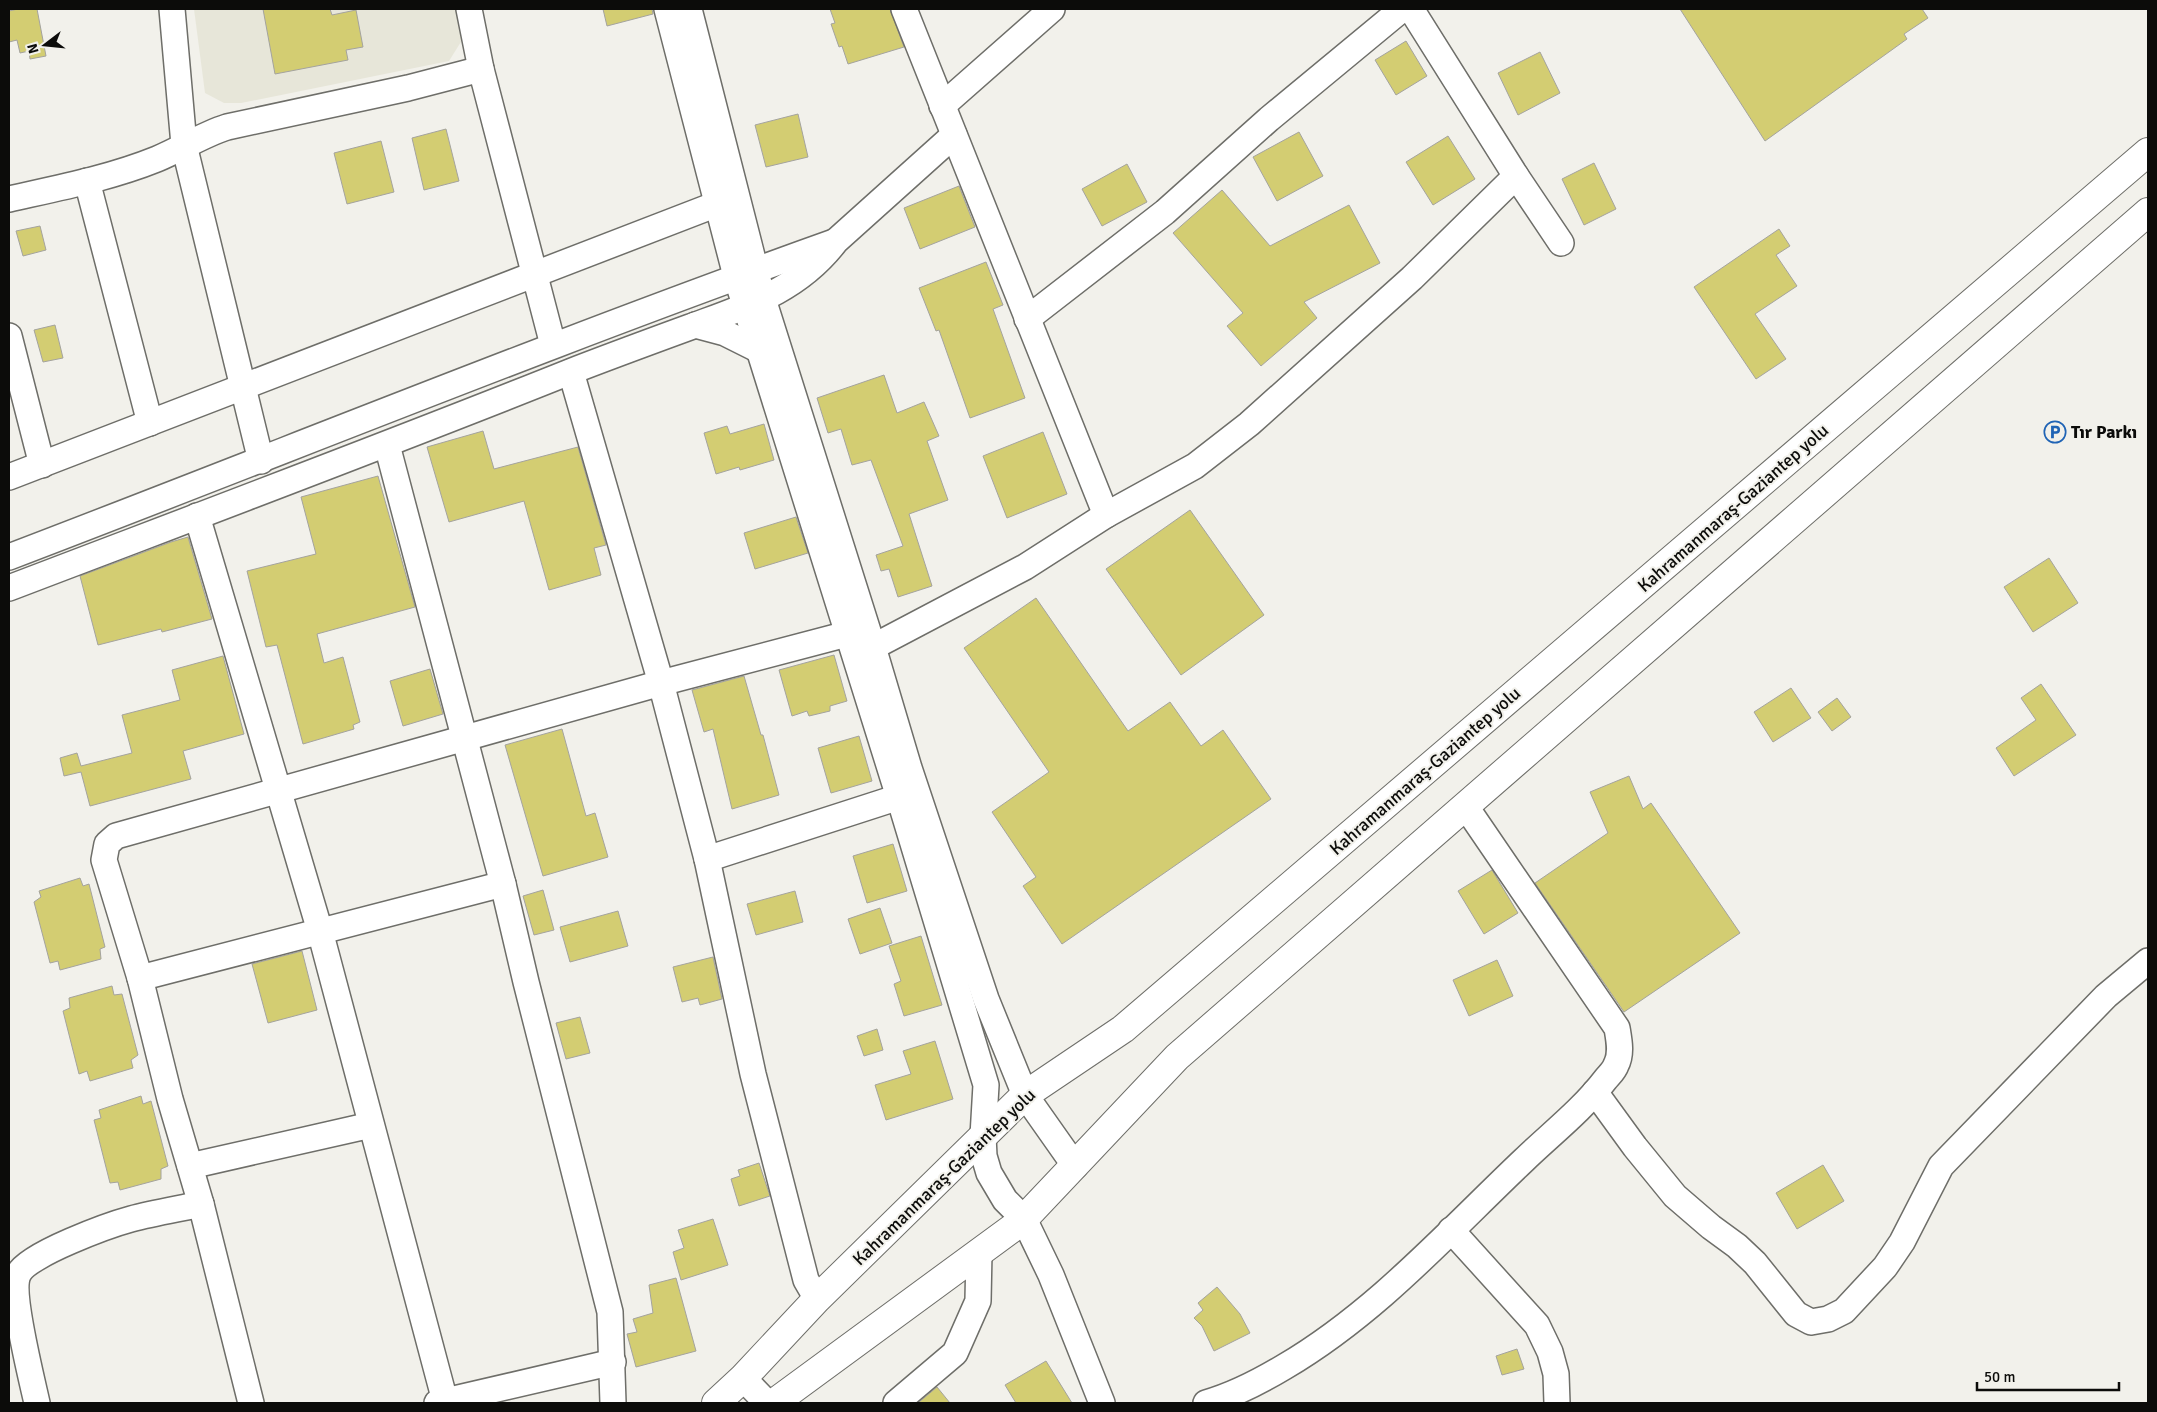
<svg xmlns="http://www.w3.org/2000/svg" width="2157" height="1412" viewBox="0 0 2157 1412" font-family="Signika,sans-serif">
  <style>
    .built { fill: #e7e6d9 }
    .building { fill: #d3cd72; stroke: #a4a39e }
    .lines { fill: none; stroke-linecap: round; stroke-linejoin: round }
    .minor-casing { stroke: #6e6e69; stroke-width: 28 }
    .highway-casing { stroke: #6e6e69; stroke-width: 30 }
    .minor { stroke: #fff; stroke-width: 25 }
    .highway { stroke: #fff; stroke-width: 28 }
    .labels { text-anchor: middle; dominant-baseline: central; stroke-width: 4; stroke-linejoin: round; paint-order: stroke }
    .poi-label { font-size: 18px; font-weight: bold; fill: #0c0c0a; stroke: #f2f1eb; text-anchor: start }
    .street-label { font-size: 18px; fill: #0c0c0a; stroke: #f2f1eb }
  </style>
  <rect width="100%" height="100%" fill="#f2f1eb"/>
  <polygon class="built" points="194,9 458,9 464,37 449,61 241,103 224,103 205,93"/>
  <g class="building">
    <polygon points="18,9 37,9 46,56 30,59 29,51 20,53 17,40 9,42 9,11"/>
    <polygon points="263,9 330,9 332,15 356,10 363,47 346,50 348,60 275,74"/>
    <polygon points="603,9 652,9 653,14 607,26"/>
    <polygon points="830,9 890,9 904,47 848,64 842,46 839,47 831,24 835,23"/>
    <polygon points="1680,9 1922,9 1928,18 1904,34 1907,39 1765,141"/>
    <polygon points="1406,41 1427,76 1396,95 1375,60"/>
    <polygon points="1540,52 1560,93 1518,115 1498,73"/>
    <polygon points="798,114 808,157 766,167 755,125"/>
    <polygon points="446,129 459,181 424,190 412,138"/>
    <polygon points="1299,132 1323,176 1277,201 1253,157"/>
    <polygon points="1448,136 1475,179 1433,205 1406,162"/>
    <polygon points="381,141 394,192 347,204 334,153"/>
    <polygon points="1594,163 1616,209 1584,225 1562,179"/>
    <polygon points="1127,164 1147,202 1102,226 1082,189"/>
    <polygon points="959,186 975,227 920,249 904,208"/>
    <polygon points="1222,190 1270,246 1349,205 1380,263 1304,302 1317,318 1261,366 1227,326 1243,313 1173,233"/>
    <polygon points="40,226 46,250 23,256 16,231"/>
    <polygon points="1779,229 1790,246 1776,255 1797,286 1755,314 1786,359 1756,379 1694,287"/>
    <polygon points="986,262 1003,305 993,309 1025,398 970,418 939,330 936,331 919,288"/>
    <polygon points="55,325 63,358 43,362 34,330"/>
    <polygon points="884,375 897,413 924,402 939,436 927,441 948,500 909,514 932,586 898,597 889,569 881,571 876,555 903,546 871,460 852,465 841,429 828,433 817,398"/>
    <polygon points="764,424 774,460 740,470 739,467 716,474 704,433 727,426 730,434"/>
    <polygon points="483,431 494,469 578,447 606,545 594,548 601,575 549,590 524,501 449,522 427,447"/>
    <polygon points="1043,432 1067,494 1007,518 983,456"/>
    <polygon points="378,476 415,607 317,634 324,663 343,657 360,722 353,725 354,729 303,744 277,645 266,647 247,571 316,554 301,497"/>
    <polygon points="1190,510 1264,615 1181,675 1106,569"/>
    <polygon points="796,517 808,553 755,569 744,533"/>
    <polygon points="188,537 212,619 162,632 161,629 98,645 80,576 171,542"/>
    <polygon points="2049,558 2078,603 2033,632 2004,587"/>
    <polygon points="1036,598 1128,731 1170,702 1201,746 1223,730 1271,799 1062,944 1023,886 1036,877 992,812 1049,772 964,648"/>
    <polygon points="834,655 847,701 830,706 830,711 809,716 807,711 792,716 779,670"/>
    <polygon points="223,656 244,734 183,751 191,779 90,806 81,772 64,776 60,758 77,753 81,766 132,753 122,715 180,700 172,670"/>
    <polygon points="430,669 443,714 403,726 390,681"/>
    <polygon points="744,676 761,735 763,735 779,795 732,809 713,729 704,732 692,690"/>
    <polygon points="2041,684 2076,735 2014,776 1996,748 2036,720 2021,698"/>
    <polygon points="1791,688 1811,718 1773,742 1754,712"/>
    <polygon points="1837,698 1851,717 1832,731 1818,712"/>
    <polygon points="562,729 586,816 595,813 608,857 543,876 505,745"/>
    <polygon points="859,736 872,781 831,793 818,748"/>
    <polygon points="1629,776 1643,809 1651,803 1740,933 1624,1012 1535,883 1608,833 1590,792"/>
    <polygon points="893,844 907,891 867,903 853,856"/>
    <polygon points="1492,870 1518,913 1484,934 1458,891"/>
    <polygon points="80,878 83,886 89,884 105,947 100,949 101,959 60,970 58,961 50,963 34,902 41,897 39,891"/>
    <polygon points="543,890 554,930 534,935 523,896"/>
    <polygon points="795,891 803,922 756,935 747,904"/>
    <polygon points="880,908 892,943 860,954 848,919"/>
    <polygon points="618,911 628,946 570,962 560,927"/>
    <polygon points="921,936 942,1005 904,1016 894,984 901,981 889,946"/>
    <polygon points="302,951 317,1010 268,1023 252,964"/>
    <polygon points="713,957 722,999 700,1005 698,998 682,1002 673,967"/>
    <polygon points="1497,960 1513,996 1469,1016 1453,980"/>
    <polygon points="112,986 114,995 122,994 138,1055 131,1060 133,1068 90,1081 87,1071 79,1074 63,1011 70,1008 69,998"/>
    <polygon points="580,1017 590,1053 566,1059 556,1023"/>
    <polygon points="877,1029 883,1050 864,1056 857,1036"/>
    <polygon points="935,1041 953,1099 886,1120 875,1085 911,1074 903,1051"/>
    <polygon points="141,1096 143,1104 151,1101 168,1166 161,1169 161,1179 120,1190 118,1182 110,1183 94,1120 101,1118 99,1110"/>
    <polygon points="759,1163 770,1196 739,1206 731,1179 740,1176 738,1170"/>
    <polygon points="1823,1165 1844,1201 1797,1229 1776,1193"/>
    <polygon points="713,1219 728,1265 681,1280 673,1252 684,1248 678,1230"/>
    <polygon points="676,1278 696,1351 636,1367 627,1334 637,1332 633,1319 653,1313 649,1285"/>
    <polygon points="1217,1287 1240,1314 1250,1333 1214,1351 1202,1326 1194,1318 1203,1310 1198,1303"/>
    <polygon points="1517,1349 1524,1369 1502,1375 1496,1356"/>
    <polygon points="1046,1361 1072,1403 1016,1403 1005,1385"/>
    <polygon points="937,1387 950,1403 918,1403"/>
  </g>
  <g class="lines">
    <g class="minor-casing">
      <g id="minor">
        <polyline points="172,9 184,145 261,461"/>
        <polyline points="469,9 481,69 553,345"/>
        <polyline points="667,9 736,276 899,797 986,1085 983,1136 984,1156 989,1173 1005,1200 1024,1219 1051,1275 1102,1403"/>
        <polyline points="689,9 763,299 873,647 909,768 986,999 1025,1095 1075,1166"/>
        <polyline points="904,9 1106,515"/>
        <polyline points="1411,9 1516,176 1561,243"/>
        <polyline points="942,106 1052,9"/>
        <polyline points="87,181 150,423"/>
        <path d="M9,199C58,188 110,178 157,159C181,149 202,135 227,127L408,88L481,69"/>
        <polyline points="1027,319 1165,212 1269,119 1402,9"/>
        <polyline points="695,325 725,333 759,350"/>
        <polyline points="9,336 42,465"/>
        <polyline points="571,372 661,683 707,859 753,1074 806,1280 817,1299"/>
        <polyline points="387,445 503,884 526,982 610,1312 613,1403"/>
        <polyline points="9,477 717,204"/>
        <polyline points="197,516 320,931 445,1401"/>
        <path d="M9,557C284,452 556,341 834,242"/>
        <path d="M9,588C195,517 382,447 567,373C608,357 649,342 690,327C747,306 798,291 836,241L954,135"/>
        <polyline points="873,647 1025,567 1106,515 1195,466 1249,424 1412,278 1516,176"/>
        <polyline points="707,859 899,797"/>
        <polyline points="140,978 503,884"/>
        <polyline points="1595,1092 1635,1147 1675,1196 1711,1227 1737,1246 1755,1263 1796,1314 1811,1322 1828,1319 1844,1311 1885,1267 1902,1242 1941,1166 2106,996 2148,961"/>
        <polyline points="190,1166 371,1125"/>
        <polyline points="1451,1230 1537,1325 1550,1352 1556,1374 1557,1403"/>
        <polyline points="743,1378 767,1403"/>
        <path d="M37,1403C32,1380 9,1290 19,1273C29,1254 109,1225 131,1219C154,1213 178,1209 201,1204"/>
        <polyline points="251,1403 201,1204 170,1099 140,978 104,860 107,844 116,836 661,683 847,634"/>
        <polyline points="437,1403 613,1362"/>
        <polyline points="896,1403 955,1353 978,1301 979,1252"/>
        <path d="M1206,1403C1234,1395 1259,1382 1284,1367C1376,1313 1447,1233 1524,1160C1551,1134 1582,1110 1605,1080C1608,1076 1614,1071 1616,1065C1622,1054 1619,1040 1617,1028L1466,807"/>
      </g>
    </g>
    <g class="highway-casing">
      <g id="highway">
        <polyline points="716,1403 743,1378 817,1299 1025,1095 1123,1029 2148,152"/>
        <polyline points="774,1403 1022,1221 1177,1057 2148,212"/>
      </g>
    </g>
    <use href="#minor" class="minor"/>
    <use href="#highway" class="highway"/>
  </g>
  <defs>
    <g id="parking-ring" transform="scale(1.125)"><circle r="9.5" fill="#f2f1eb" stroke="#2064b5" stroke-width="1.5"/><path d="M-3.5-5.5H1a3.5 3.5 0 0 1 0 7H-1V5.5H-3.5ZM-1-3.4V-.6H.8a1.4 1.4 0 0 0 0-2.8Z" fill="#2064b5"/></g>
  </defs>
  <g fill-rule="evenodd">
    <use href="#parking-ring" x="2055" y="432"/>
  </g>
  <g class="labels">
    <g class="poi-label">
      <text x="2071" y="432">Tır Parkı</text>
    </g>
    <g class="street-label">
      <text transform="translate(1733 508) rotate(-41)">Kahramanmaraş-Gaziantep yolu</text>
      <text transform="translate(1425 771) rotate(-41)">Kahramanmaraş-Gaziantep yolu</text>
      <text transform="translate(944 1177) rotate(-44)">Kahramanmaraş-Gaziantep yolu</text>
    </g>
  </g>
  <rect width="2157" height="1412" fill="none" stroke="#0c0c0a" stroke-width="20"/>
  <g transform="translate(45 45) rotate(254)" stroke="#f2f1eb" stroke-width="4" paint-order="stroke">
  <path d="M0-4L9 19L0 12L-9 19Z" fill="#0c0c0a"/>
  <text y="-8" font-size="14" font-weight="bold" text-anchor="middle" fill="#0c0c0a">N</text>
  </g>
  <path d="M1977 1382v8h142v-8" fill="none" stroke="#0c0c0a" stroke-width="2.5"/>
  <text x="1984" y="1382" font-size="15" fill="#0c0c0a" stroke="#f2f1eb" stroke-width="4" paint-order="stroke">50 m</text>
</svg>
